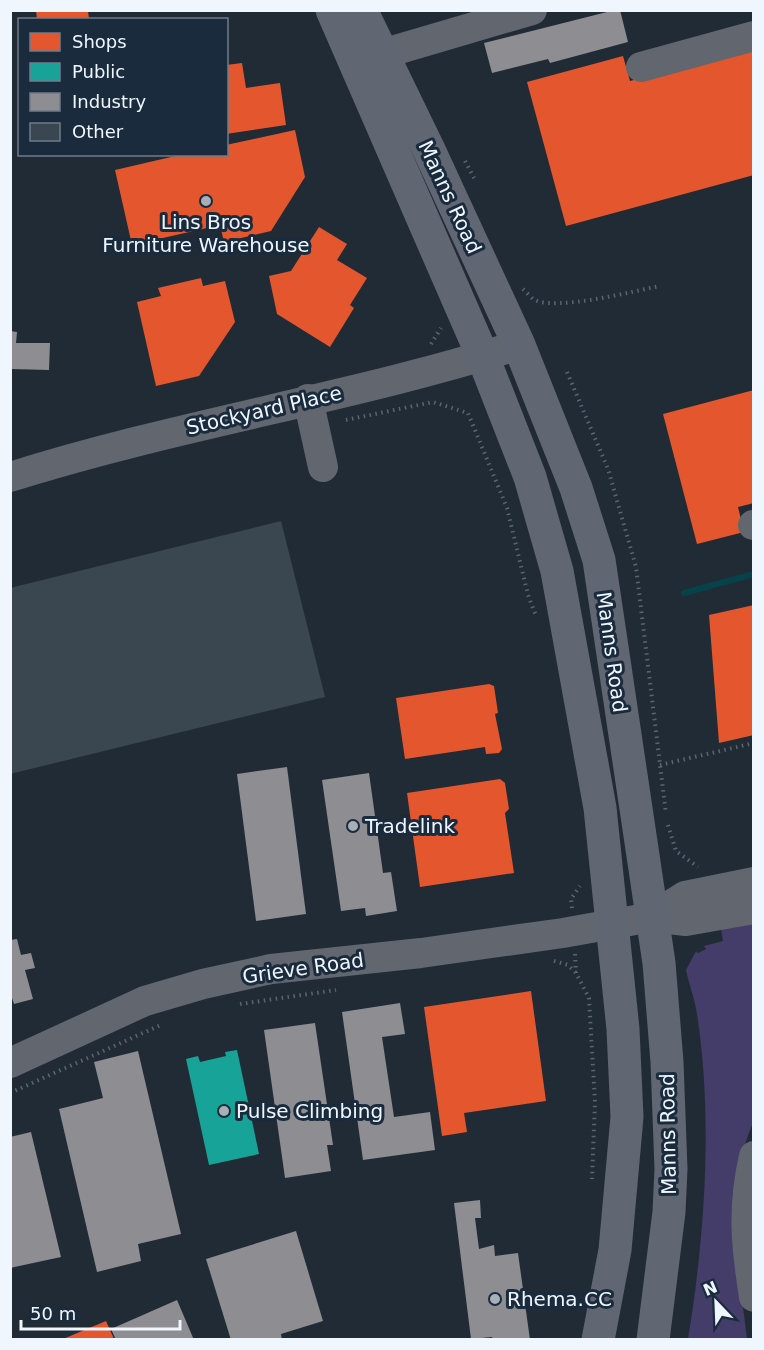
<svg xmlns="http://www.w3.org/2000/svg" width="764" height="1350" viewBox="0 0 764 1350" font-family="'DejaVu Sans',sans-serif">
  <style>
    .green { fill: #443c69 }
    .shops { fill: #e4572e }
    .public { fill: #17a398 }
    .industry { fill: #8d8d92 }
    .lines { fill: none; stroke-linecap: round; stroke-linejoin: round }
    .stream { stroke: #064249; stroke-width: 6 }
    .building { fill: #3a4750 }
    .path { stroke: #5e646c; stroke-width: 4; stroke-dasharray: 1.5 4.5; stroke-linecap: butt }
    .minor { stroke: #62666f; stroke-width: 30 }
    .major { stroke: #616673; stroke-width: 33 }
    .poi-dot { fill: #a7afb7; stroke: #192b3d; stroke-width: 2 }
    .labels { text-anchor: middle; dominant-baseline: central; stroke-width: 6; stroke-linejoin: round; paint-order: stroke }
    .street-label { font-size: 20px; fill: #eff6fd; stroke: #192b3d }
    .poi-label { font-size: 20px; fill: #eff6fd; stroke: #192b3d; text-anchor: start }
  </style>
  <rect width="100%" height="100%" fill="#212b35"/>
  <path class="green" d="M753,923V1123C724,1187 739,1272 747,1339H688C705,1236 713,1118 697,1014C695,999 689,985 686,970L696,951L698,953L706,949L704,946L723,941L721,929Z"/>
  <g class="shops">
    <polygon points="36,10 88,10 89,20 37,20"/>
    <polygon points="754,47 754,175 566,226 527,82 623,56 630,81"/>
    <polygon points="242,63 246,88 280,83 286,125 226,134 226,65"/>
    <polygon points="295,130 305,177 271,231 224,242 220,225 132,245 115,170 184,154 226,154 226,145"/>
    <polygon points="319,227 347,244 337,260 367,278 350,305 354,308 330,347 277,314 269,276 291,271"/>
    <polygon points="201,278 203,286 225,281 235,322 199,376 156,386 137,302 161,296 158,288"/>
    <polygon points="754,390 754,503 738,507 744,532 697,544 663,414"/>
    <polygon points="754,605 754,735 719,743 709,615"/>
    <polygon points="489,684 494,686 498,713 495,714 502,749 499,753 486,754 485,747 405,759 396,698"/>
    <polygon points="500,779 505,783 509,809 505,813 514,873 420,887 407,793"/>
    <polygon points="531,991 546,1101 464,1113 467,1132 442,1136 424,1007"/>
    <polygon points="106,1321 114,1339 63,1339"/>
  </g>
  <polygon class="public" points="237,1050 259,1154 209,1165 186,1059 198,1056 200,1062 226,1056 225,1052"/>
  <g class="industry">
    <polygon points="615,10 620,10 628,42 550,63 548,59 492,73 484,43"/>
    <polygon points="10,331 17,332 16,343 50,343 49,370 10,369"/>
    <polygon points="287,767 306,914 256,921 237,774"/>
    <polygon points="369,773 383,873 391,872 397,911 366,916 365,908 341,911 322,780"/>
    <polygon points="17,939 21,955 31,953 35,968 25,970 33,999 14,1004 10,992 10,940"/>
    <polygon points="400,1003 405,1034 382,1037 394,1117 430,1112 435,1150 363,1160 342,1012"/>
    <polygon points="315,1023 333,1145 327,1145 331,1171 285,1178 264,1030"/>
    <polygon points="138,1051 181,1234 138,1244 141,1261 97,1272 59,1109 103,1098 94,1062"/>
    <polygon points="31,1132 61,1257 10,1268 10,1137"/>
    <polygon points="480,1200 481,1218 475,1218 479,1249 494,1245 495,1256 518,1253 530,1340 493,1340 492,1337 471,1339 454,1203"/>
    <polygon points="296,1231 323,1321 281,1334 282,1340 231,1340 206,1259"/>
    <polygon points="177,1300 194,1340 116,1340 111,1329"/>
  </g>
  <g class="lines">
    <polyline class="stream" points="684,593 754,574"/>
  </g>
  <polygon class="building" points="281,521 325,697 10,774 10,588"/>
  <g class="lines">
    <g class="path">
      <polyline points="465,161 474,178"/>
      <path d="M523,289C526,292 530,296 533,299C554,312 634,291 660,286"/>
      <polyline points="431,344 441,328"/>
      <polyline points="567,372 608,469 636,567 666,814"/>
      <polyline points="346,420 433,402 468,413 507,508 528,595 536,616"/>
      <polyline points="660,765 754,743"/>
      <polyline points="668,825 676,851 698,867"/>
      <polyline points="572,908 571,899 580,886"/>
      <polyline points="575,954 576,973"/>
      <polyline points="554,961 568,965 576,973 589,998 595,1102 592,1179"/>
      <polyline points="240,1004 336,990"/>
      <polyline points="10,1093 163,1024"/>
    </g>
    <g class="minor">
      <polyline points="382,54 532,10"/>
      <polyline points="641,67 754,36"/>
      <polyline points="308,399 323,467"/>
      <path d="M10,477C178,424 352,398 519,345"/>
      <polyline points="753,525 754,525"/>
      <polyline points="652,917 685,896 754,882"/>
      <polyline points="10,1063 145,1001 203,984 271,969 421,953 563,933 652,917 686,921 754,909"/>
      <path d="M754,1156C742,1208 746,1246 754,1297"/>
    </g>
    <g class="major">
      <polyline points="332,10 483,357 530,477 557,571 600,808 623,1029 627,1117 615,1250 598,1340"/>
      <polyline points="361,10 429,150 519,345 576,488 599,560 659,963 667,1062 671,1169 669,1212 653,1340"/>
    </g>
  </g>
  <g class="poi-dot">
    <circle cx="206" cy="201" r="6"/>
    <circle cx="353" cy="826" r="6"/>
    <circle cx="224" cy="1111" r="6"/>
    <circle cx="495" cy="1299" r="6"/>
  </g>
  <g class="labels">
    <g class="street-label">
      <text transform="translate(450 197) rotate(65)">Manns Road</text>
      <text transform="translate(264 410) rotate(-13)">Stockyard Place</text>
      <text transform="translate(612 652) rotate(82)">Manns Road</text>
      <text transform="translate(303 968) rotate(-8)">Grieve Road</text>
      <text transform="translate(668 1134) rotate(-91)">Manns Road</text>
    </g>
    <g class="poi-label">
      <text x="206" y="222" text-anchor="middle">Lins Bros<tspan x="206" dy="23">Furniture Warehouse</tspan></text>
      <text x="365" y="826">Tradelink</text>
      <text x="236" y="1111">Pulse Climbing</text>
      <text x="507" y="1299">Rhema.CC</text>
    </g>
  </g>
  <rect width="764" height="1350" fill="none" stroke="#eff6fd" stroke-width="24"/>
  <rect x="18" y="18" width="210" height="138" fill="#192b3d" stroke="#6f7c8a" stroke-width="1.5"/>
  <rect x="30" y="33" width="30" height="18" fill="#e4572e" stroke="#6f7c8a" stroke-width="1.5"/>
  <text x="72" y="48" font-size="18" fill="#eff6fd">Shops</text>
  <rect x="30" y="63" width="30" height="18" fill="#17a398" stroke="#6f7c8a" stroke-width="1.5"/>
  <text x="72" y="78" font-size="18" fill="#eff6fd">Public</text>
  <rect x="30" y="93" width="30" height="18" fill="#8d8d92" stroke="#6f7c8a" stroke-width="1.5"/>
  <text x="72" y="108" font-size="18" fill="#eff6fd">Industry</text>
  <rect x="30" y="123" width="30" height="18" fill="#3a4750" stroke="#6f7c8a" stroke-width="1.5"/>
  <text x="72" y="138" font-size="18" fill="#eff6fd">Other</text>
  <g transform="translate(716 1302) rotate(337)" stroke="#192b3d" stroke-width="4.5" paint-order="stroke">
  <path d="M0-4.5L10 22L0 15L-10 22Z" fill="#eff6fd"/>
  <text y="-9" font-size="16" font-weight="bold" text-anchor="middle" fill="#eff6fd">N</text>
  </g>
  <path d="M21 1320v9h159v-9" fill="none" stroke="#eff6fd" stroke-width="3"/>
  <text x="30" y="1320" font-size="18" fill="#eff6fd" stroke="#192b3d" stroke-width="4.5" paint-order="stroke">50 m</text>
</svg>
